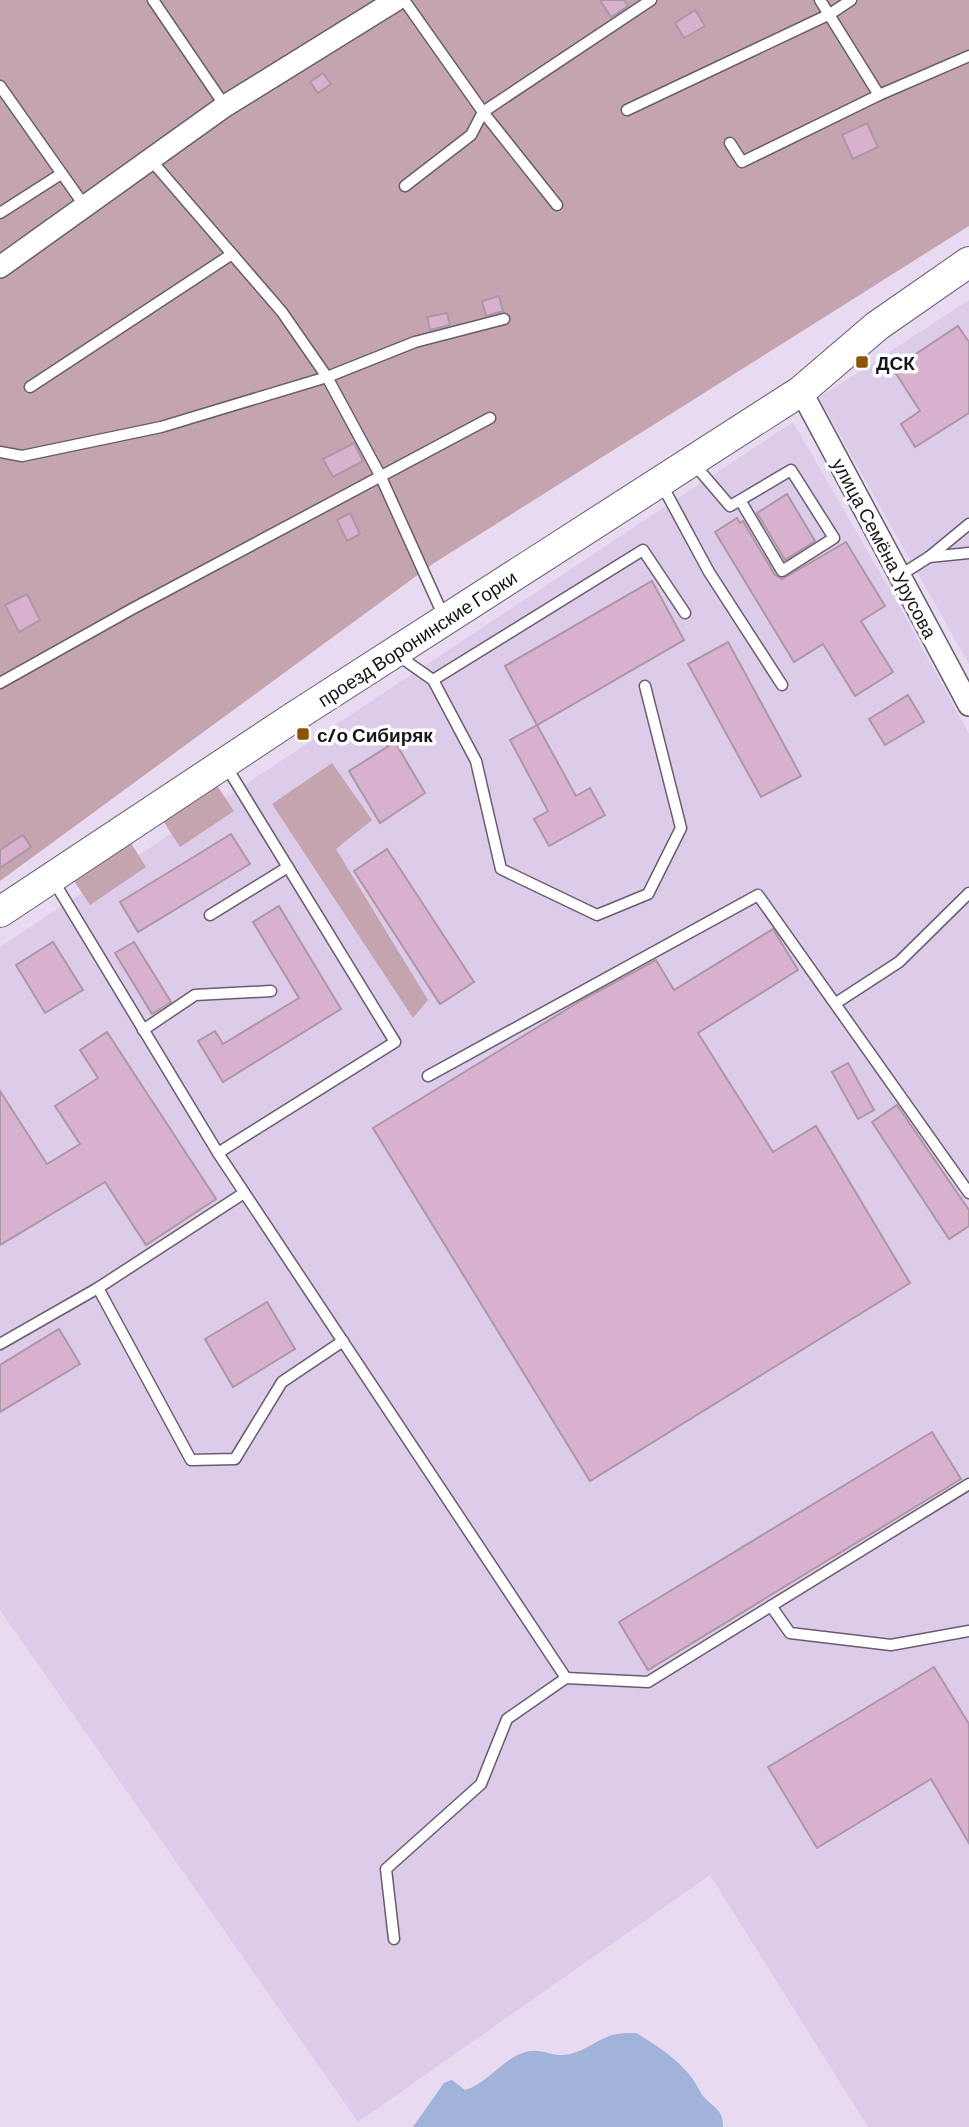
<svg xmlns="http://www.w3.org/2000/svg" width="969" height="2127" viewBox="0 0 969 2127" font-family="Barlow,sans-serif">
  <style>
    .built { fill: #ddcce9 }
    .green { fill: #c4a5af }
    .water { fill: #a1b3d8 }
    .building { fill: #d7b1ce; stroke: #ad97a7; stroke-width: 2 }
    .lines { fill: none; stroke-linecap: round; stroke-linejoin: round }
    .lane-casing { stroke: #685d70; stroke-width: 13 }
    .street-casing { stroke: #685d70; stroke-width: 24 }
    .secondary-casing { stroke: #685d70; stroke-width: 32 }
    .lane { stroke: #fff; stroke-width: 10 }
    .street { stroke: #fff; stroke-width: 21 }
    .secondary { stroke: #fff; stroke-width: 30 }
    .poi-dot { fill: #8a5504; stroke: #fff; stroke-width: 2.5 }
    .labels { text-anchor: middle; dominant-baseline: central; stroke-width: 7; stroke-linejoin: round; paint-order: stroke }
    .poi-label { font-size: 19px; font-weight: bold; fill: #18141b; stroke: #fff; text-anchor: start }
    .street-label { font-size: 19px; fill: #18141b; stroke: #fff }
  </style>
  <rect width="100%" height="100%" fill="#e7daf1"/>
  <g class="built">
    <polygon points="969,300 969,664 819,398"/>
    <polygon points="793,422 901,609 969,734 969,2127 868,2127 710,1875 358,2122 0,1610 0,947"/>
  </g>
  <g class="green">
    <polygon points="0,0 969,0 969,226 434,563 0,881"/>
    <polygon points="332,763 372,820 336,849 428,1000 413,1018 272,804"/>
    <polygon points="214,781 234,811 180,847 160,816"/>
    <polygon points="127,837 146,867 90,905 70,875"/>
  </g>
  <path class="water" d="M636,2033C656,2045 677,2058 692,2078C696,2083 699,2091 703,2096C713,2108 723,2108 723,2127H413L444,2083L452,2080L465,2090C486,2084 499,2063 520,2054C539,2046 547,2056 563,2055C580,2054 594,2042 609,2036C617,2033 627,2033 636,2033Z"/>
  <g class="building">
    <polygon points="600,0 624,0 628,6 611,17"/>
    <polygon points="695,10 705,26 684,38 675,23"/>
    <polygon points="323,73 331,84 318,93 310,82"/>
    <polygon points="867,123 878,147 853,159 842,135"/>
    <polygon points="499,296 503,311 486,316 482,301"/>
    <polygon points="447,313 450,325 430,330 427,317"/>
    <polygon points="958,326 969,342 969,413 915,447 901,424 920,411 893,369"/>
    <polygon points="354,443 363,461 333,477 323,459"/>
    <polygon points="787,494 815,541 785,560 757,513"/>
    <polygon points="350,513 360,534 347,541 337,520"/>
    <polygon points="737,518 740,523 743,521 775,575 782,579 846,542 885,606 861,621 893,672 855,696 823,644 794,662 715,532"/>
    <polygon points="652,581 684,640 537,725 505,666"/>
    <polygon points="27,594 40,620 19,632 5,605"/>
    <polygon points="728,642 801,776 761,797 688,664"/>
    <polygon points="908,695 924,722 885,745 869,719"/>
    <polygon points="537,725 576,796 590,788 605,815 549,846 534,819 548,811 510,740"/>
    <polygon points="395,742 425,793 380,823 349,771"/>
    <polygon points="231,834 250,864 138,932 120,902"/>
    <polygon points="23,835 31,847 0,868 0,850"/>
    <polygon points="387,849 474,982 440,1004 354,871"/>
    <polygon points="279,906 341,1009 223,1082 198,1041 215,1031 223,1044 299,998 253,922"/>
    <polygon points="773,929 798,970 698,1033 773,1152 816,1126 910,1283 590,1481 373,1128 582,1000 656,960 674,990"/>
    <polygon points="53,942 83,990 45,1013 16,965"/>
    <polygon points="134,942 171,1002 152,1014 115,953"/>
    <polygon points="107,1032 216,1199 146,1245 105,1182 0,1245 0,1091 47,1164 80,1144 55,1106 98,1078 80,1050"/>
    <polygon points="848,1063 874,1110 858,1119 832,1072"/>
    <polygon points="897,1105 969,1210 969,1226 949,1239 872,1122"/>
    <polygon points="267,1302 295,1349 233,1387 205,1339"/>
    <polygon points="59,1329 80,1364 0,1412 0,1365"/>
    <polygon points="932,1432 961,1479 648,1670 619,1622"/>
    <polygon points="934,1667 969,1724 969,1843 931,1779 817,1848 768,1767"/>
  </g>
  <g class="lines">
    <g class="lane-casing">
      <g id="lane">
        <polyline points="153,0 225,106"/>
        <polyline points="404,0 483,112 557,205"/>
        <polyline points="820,0 879,95"/>
        <polyline points="0,86 84,205"/>
        <polyline points="627,110 830,14 851,0"/>
        <polyline points="730,143 742,162 879,95 969,56"/>
        <polyline points="150,159 282,312 327,377 380,475 444,617"/>
        <polyline points="405,186 471,135 483,112 651,0"/>
        <polyline points="0,213 61,174"/>
        <polyline points="30,387 232,254"/>
        <polyline points="0,452 22,456 161,427 327,377 415,342 504,319"/>
        <polyline points="694,464 730,506 791,470 834,538 782,571 740,500"/>
        <polyline points="662,485 709,572 782,685"/>
        <polyline points="929,557 969,553"/>
        <polyline points="899,576 929,557 969,524"/>
        <polyline points="396,654 433,680 476,761 501,869 597,915 648,894 681,828 645,686"/>
        <polyline points="433,680 643,550 685,613"/>
        <polyline points="0,683 132,609 490,418"/>
        <polyline points="53,880 218,1153 566,1678"/>
        <polyline points="210,915 288,867"/>
        <polyline points="836,1003 899,962 969,893"/>
        <polyline points="143,1030 195,995 271,991"/>
        <polyline points="428,1076 758,895 969,1193"/>
        <polyline points="218,1153 395,1042 226,766"/>
        <polyline points="244,1193 98,1288 191,1460 235,1459 282,1382 343,1341"/>
        <polyline points="0,1344 98,1288"/>
        <polyline points="771,1606 790,1633 891,1645 969,1631"/>
        <polyline points="394,1939 386,1869 481,1784 507,1719 566,1678 648,1682 969,1484"/>
      </g>
    </g>
    <g class="street-casing">
      <g id="street">
        <polyline points="0,267 225,106 396,0"/>
        <polyline points="801,391 969,705"/>
      </g>
    </g>
    <g class="secondary-casing">
      <polyline id="secondary" points="0,912 294,717 801,391 877,326 969,262"/>
    </g>
    <use href="#lane" class="lane"/>
    <use href="#street" class="street"/>
    <use href="#secondary" class="secondary"/>
  </g>
  <g class="poi-dot">
    <rect x="855" y="355" width="14" height="14" rx="3.5"/>
    <rect x="296" y="727" width="14" height="14" rx="3.5"/>
  </g>
  <g class="labels">
    <g class="poi-label">
      <text x="876" y="362">ДСК</text>
      <text x="317" y="734">с/о Сибиряк</text>
    </g>
    <g class="street-label">
      <text transform="translate(885 548) rotate(62)">улица Семёна Урусова</text>
      <text transform="translate(417 638) rotate(-33)">проезд Воронинские Горки</text>
    </g>
  </g>
</svg>
